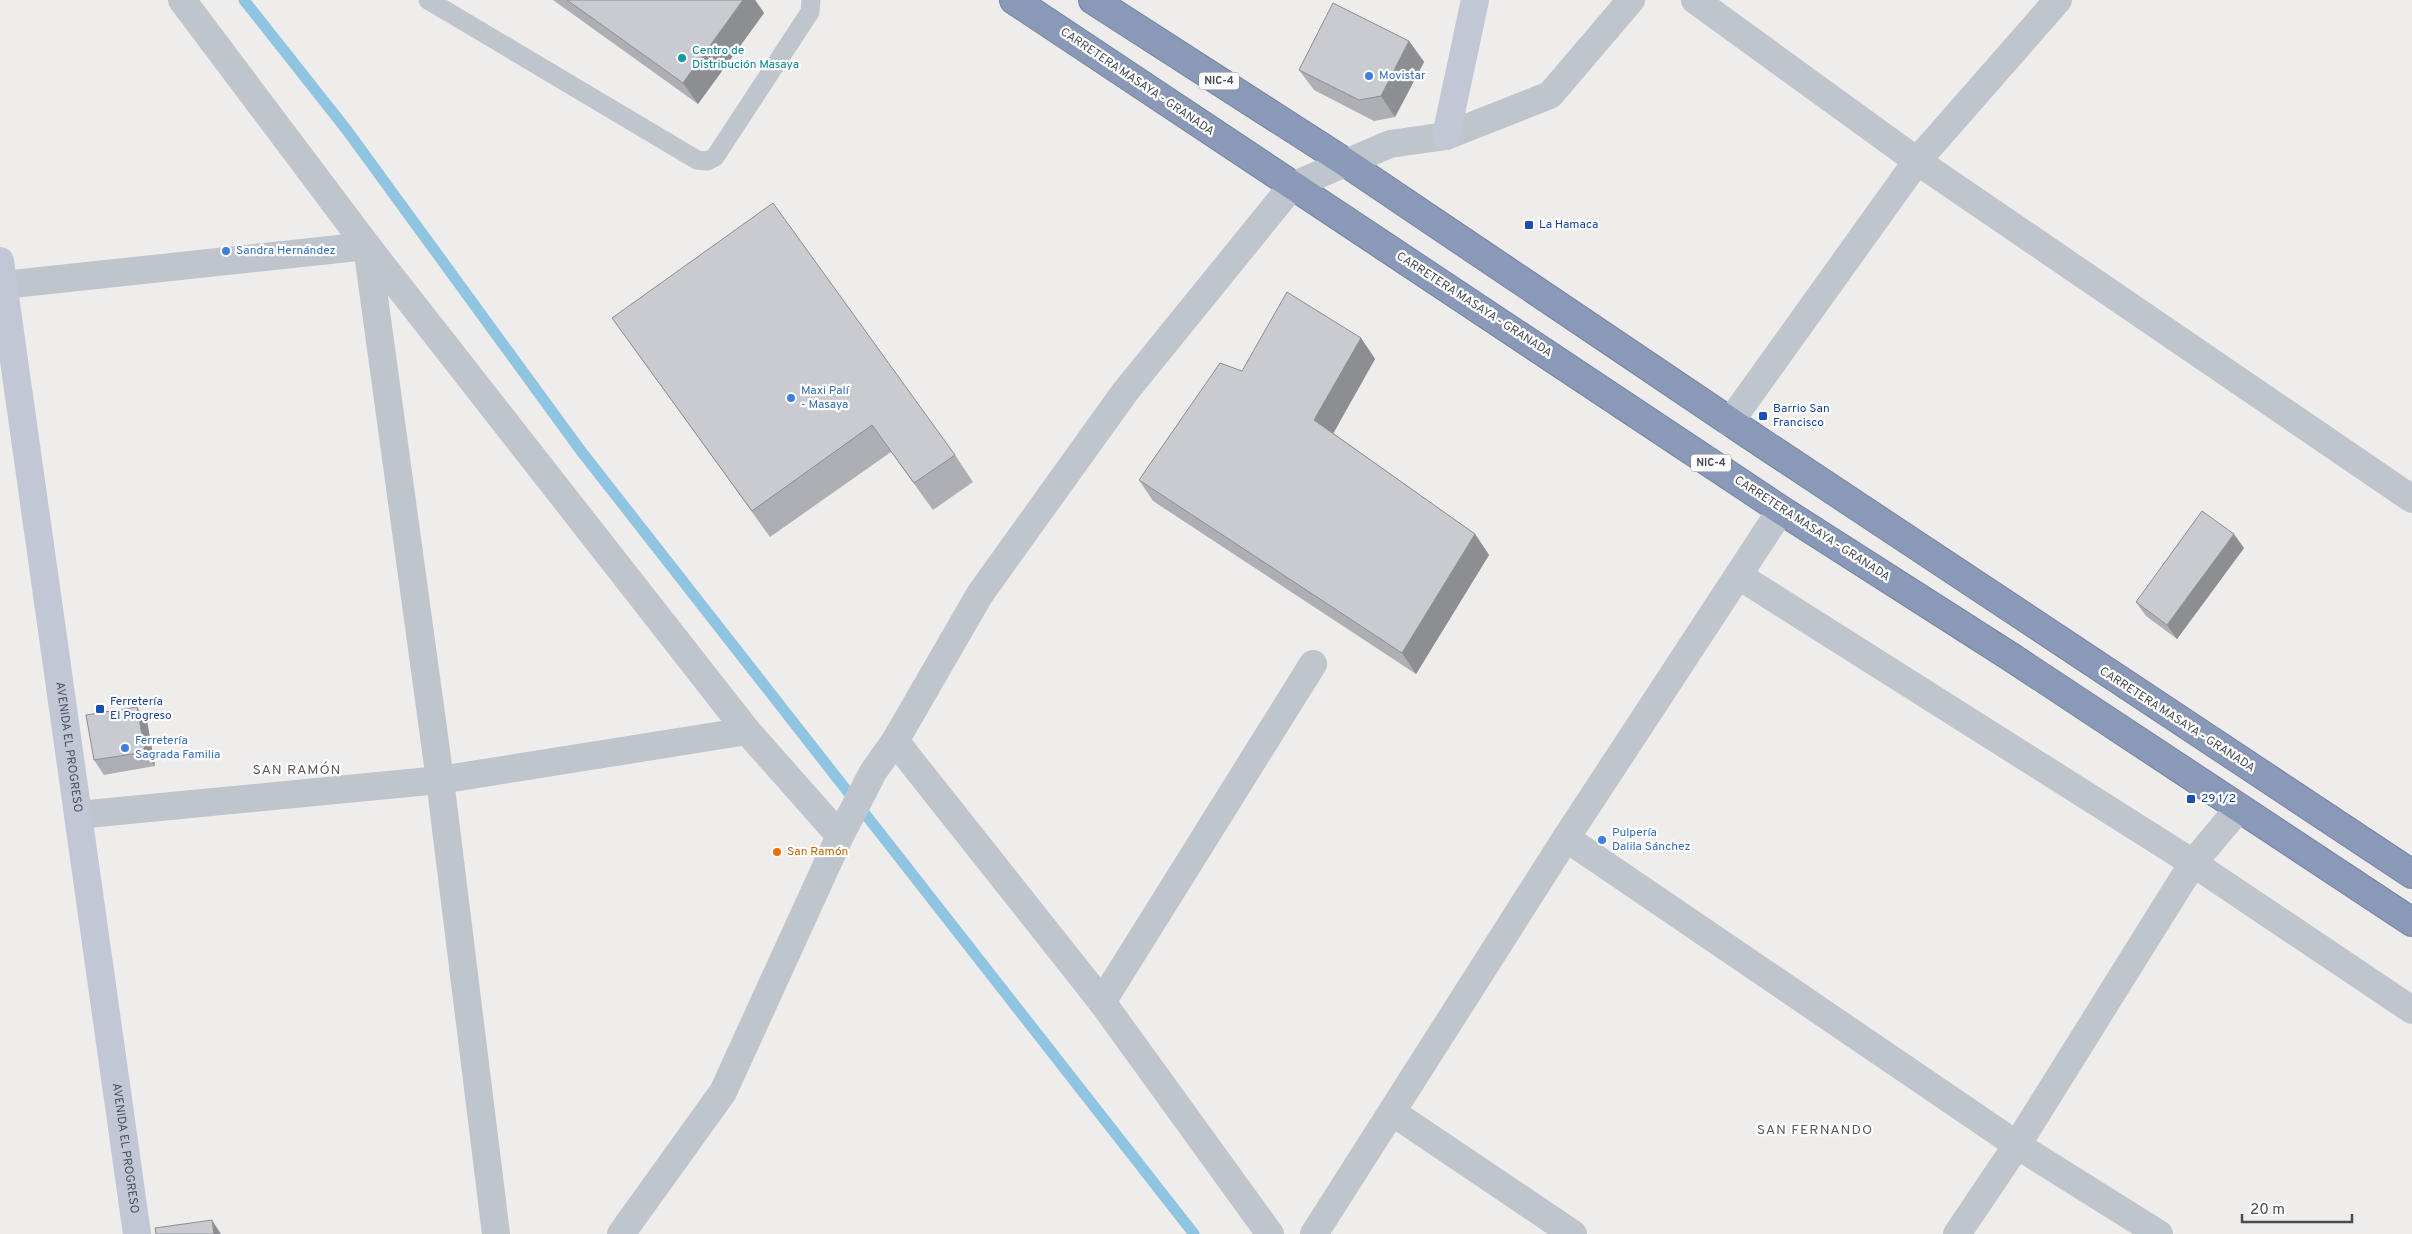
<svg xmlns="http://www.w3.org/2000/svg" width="2412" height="1234" viewBox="0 0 2412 1234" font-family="Overpass,sans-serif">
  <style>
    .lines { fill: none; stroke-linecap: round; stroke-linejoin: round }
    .stream { stroke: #90c5e2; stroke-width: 11 }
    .highway-casing { stroke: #7484a2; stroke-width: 30 }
    .lane { stroke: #bfc5cd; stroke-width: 19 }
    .street { stroke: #bfc5cd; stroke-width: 28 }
    .secondary { stroke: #c1c7d4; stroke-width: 28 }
    .highway { stroke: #8999b7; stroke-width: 28 }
    .wall { fill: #aeafb4 }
    .shaded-wall { fill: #8d8e92 }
    .building { fill: #cacbd1; stroke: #8d8e92 }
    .culture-dot { fill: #0f9aa8; stroke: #fff; stroke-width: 2 }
    .shop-dot { fill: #3f7fe0; stroke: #fff; stroke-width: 2 }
    .transit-dot { fill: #1a4fb4; stroke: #fff; stroke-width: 2 }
    .food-dot { fill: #e8710a; stroke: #fff; stroke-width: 2 }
    .labels { text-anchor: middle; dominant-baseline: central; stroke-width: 4.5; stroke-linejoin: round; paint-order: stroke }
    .shield { fill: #fff; stroke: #7e828a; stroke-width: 1 }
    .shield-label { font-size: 11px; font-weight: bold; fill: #474d58 }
    .culture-label { font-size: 12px; fill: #0d838f; stroke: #fff; text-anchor: start }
    .shop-label { font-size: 12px; fill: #366cbe; stroke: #fff; text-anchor: start }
    .street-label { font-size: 12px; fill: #474d58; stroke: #fff }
    .transit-label { font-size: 12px; fill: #164399; stroke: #fff; text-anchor: start }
    .food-label { font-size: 12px; fill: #c56008; stroke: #fff; text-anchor: start }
    .neighbourhood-label { font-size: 14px; letter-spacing: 1px; fill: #5a5c61; stroke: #fff }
  </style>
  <rect width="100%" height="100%" fill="#efedec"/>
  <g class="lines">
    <polyline class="stream" points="244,0 346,129 581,451 1194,1234"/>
    <g class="highway-casing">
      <g id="highway">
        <polyline points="1014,0 1781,510 2011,657 2412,922"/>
        <polyline points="1093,0 1345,162 1750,435 2412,874"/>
      </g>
    </g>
    <polyline class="lane" points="428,0 697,160 707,161 715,157 810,12 811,0"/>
    <g class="street">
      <polyline points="182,0 367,246 747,731"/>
      <polyline points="1695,0 1917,161 2412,499"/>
      <polyline points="367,246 440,780 496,1234"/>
      <polyline points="3,285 367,246"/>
      <polyline points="1730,422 1917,161 2058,0"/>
      <polyline points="1739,576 2193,863 2412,1010"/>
      <polyline points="895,741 1102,1002 1270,1234"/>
      <polyline points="78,815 440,780 747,731 840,836"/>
      <polyline points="1566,838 2017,1145 2159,1234"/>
      <polyline points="1102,1002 1313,664"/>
      <polyline points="1392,1112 1573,1234"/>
      <polyline points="621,1234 723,1092 840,836 873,772 895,741 980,594 1125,392 1292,186 1390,144 1446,136 1550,95 1631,0"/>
      <polyline points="1314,1234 1566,838 1781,510"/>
      <polyline points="1957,1234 2017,1145 2193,863 2239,808"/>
    </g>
    <g class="secondary">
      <polyline points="1446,136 1475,0"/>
      <path id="s1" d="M0,261L137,1234"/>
    </g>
    <use href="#highway" class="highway"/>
  </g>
  <g class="wall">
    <polygon points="553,0 755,0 764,13 698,104"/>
    <polygon points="1409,41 1424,62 1395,117 1374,121 1314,90 1299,70"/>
    <polygon points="612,318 955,455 973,482 933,510 891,452 770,537"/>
    <polygon points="1361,338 1375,359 1333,433 1475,534 1489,555 1416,674 1153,501 1139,480 1242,371"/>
    <polygon points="2244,548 2177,639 2146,616 2136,602"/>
    <polygon points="147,721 155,766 104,775 94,760"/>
  </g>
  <g class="shaded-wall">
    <polygon points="743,0 755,0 764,13 698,104 683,83"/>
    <polygon points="1409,41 1424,62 1395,117 1381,96"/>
    <polygon points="1361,338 1375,359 1329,441 1314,420"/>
    <polygon points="1475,534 1489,555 1416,674 1402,653"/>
    <polygon points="2234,534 2244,548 2177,639 2167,625"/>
    <polygon points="137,707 147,721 155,766 145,752"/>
    <polygon points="212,1220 221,1234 214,1234"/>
  </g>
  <g class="building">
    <polygon points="567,0 743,0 683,83"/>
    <polygon points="1333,3 1409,41 1381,96 1359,100 1299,70"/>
    <polygon points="773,203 955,455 914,483 872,425 752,511 612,318"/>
    <polygon points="1287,292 1361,338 1314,420 1475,534 1402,653 1139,480 1220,363 1242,371"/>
    <polygon points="2202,511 2234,534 2167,625 2136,602"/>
    <polygon points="137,707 145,752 94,760 86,715"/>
    <polygon points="212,1220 214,1234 156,1234 155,1228"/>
  </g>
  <circle class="culture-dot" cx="682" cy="58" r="5"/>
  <g class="shop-dot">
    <circle cx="1369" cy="76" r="5"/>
    <circle cx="226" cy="251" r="5"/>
    <circle cx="791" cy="398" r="5"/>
    <circle cx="125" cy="748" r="5"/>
    <circle cx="1602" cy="840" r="5"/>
  </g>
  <g class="transit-dot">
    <rect x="1524" y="220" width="10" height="10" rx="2.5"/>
    <rect x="1758" y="411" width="10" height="10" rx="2.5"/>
    <rect x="95" y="704" width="10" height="10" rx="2.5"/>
    <rect x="2186" y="794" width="10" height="10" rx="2.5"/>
  </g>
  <circle class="food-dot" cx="777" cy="852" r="5"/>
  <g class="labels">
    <g class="shield">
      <rect x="1199" y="72.5" width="40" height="17" rx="4"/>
      <rect x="1691" y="454.5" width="40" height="17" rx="4"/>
    </g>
    <g class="shield-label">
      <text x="1219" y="81">NIC-4</text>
      <text x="1711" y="463">NIC-4</text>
    </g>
    <g class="culture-label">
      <text x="692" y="51">Centro de<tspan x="692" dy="14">Distribución Masaya</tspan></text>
    </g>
    <g class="shop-label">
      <text x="1379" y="76">Movistar</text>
      <text x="236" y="251">Sandra Hernández</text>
      <text x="801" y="391">Maxi Palí<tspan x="801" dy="14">- Masaya</tspan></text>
      <text x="135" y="741">Ferretería<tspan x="135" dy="14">Sagrada Familia</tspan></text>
      <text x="1612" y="833">Pulpería<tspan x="1612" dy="14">Dalila Sánchez</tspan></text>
    </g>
    <g class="street-label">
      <text transform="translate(1137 82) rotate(34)">CARRETERA MASAYA - GRANADA</text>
      <text transform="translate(1474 305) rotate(33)">CARRETERA MASAYA - GRANADA</text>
      <text transform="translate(1812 529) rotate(33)">CARRETERA MASAYA - GRANADA</text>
      <text transform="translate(2177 720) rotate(33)">CARRETERA MASAYA - GRANADA</text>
      <text stroke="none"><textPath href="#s1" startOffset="491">AVENIDA EL PROGRESO</textPath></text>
      <text stroke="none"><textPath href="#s1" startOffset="896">AVENIDA EL PROGRESO</textPath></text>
    </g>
    <g class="transit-label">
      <text x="1539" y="225">La Hamaca</text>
      <text x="1773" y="409">Barrio San<tspan x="1773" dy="14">Francisco</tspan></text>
      <text x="110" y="702">Ferretería<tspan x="110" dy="14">El Progreso</tspan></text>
      <text x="2201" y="799">29 1/2</text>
    </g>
    <g class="food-label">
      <text x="787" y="852">San Ramón</text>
    </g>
    <g class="neighbourhood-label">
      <text x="297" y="770">SAN RAMÓN</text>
      <text x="1815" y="1130">SAN FERNANDO</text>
    </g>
  </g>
  <path d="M2242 1214v8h110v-8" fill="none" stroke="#474d58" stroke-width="2.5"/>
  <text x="2250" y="1214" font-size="15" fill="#474d58" stroke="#ffffff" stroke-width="4" paint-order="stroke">20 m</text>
</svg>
